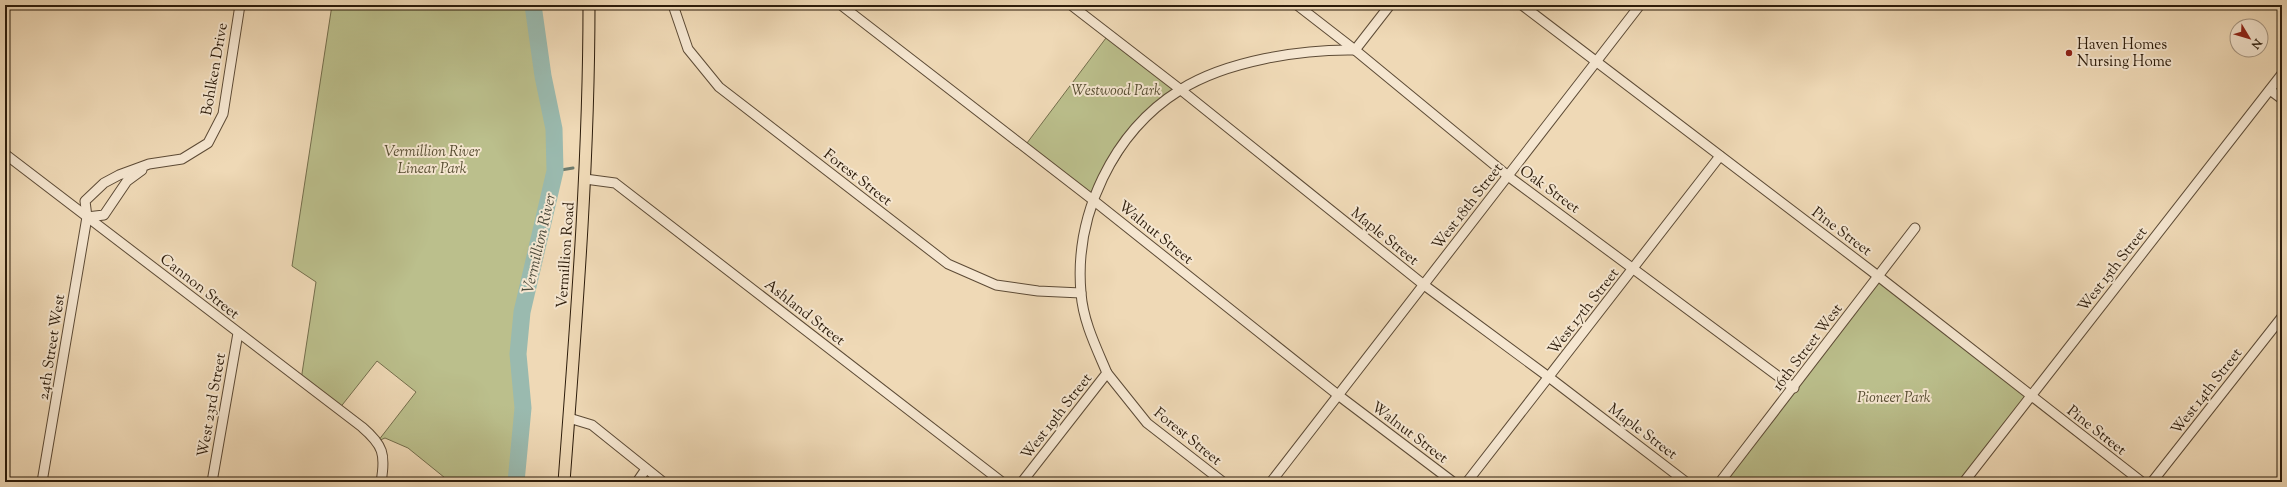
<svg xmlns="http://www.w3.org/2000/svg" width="2287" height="487" viewBox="0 0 2287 487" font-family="'Sorts Mill Goudy',serif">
	<rect width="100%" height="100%" fill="#efd9b6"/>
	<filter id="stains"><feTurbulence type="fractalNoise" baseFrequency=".005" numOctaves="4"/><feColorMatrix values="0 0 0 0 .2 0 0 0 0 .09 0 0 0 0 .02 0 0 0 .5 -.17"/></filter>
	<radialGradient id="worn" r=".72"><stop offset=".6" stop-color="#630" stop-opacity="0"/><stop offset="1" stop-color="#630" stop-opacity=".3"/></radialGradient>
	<g fill="#bbbf8c" stroke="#746e4c">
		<polygon points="332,5 533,5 543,76 554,129 555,171 522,312 518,354 523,408 516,482 450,482 408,448 385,438 378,441 416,392 377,361 339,409 301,380 316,282 292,266"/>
		<polygon points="1109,34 1181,90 1142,122 1093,200 1024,147"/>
		<polygon points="1878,276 2031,396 1964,482 1720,482"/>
	</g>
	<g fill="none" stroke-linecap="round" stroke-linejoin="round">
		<polyline stroke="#6e7b6d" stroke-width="3" points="555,171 573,168"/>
		<polyline stroke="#9abaaf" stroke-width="17" points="516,482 523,408 518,354 522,312 555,171 554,129 543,76 533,5"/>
		<g stroke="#5d4b36" stroke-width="11">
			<g id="minor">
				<polyline points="673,5 688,49 719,87 948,264 996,285 1038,291 1081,293"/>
				<polyline points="841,5 1093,200 1338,395 1453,482"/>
				<polyline points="1071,5 1181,90 1424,285 1550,378 1686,482"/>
				<polyline points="1297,5 1355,50 1508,176 1794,388"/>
				<polyline points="1522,5 1878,276 2142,482"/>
				<polyline points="2270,90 2282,99"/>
				<path d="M 5,154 L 362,427 C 383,445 386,454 381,482"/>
				<polyline points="585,179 615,183 1002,482"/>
				<polyline points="87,217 104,215 127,181 142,170"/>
				<polyline points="1107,373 1147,423 1223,482"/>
				<polyline points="569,418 592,425 663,482"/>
				<polyline points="42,482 87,217 85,201 104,183 119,175 149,164 182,159 208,143 223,114 240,5"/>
				<polyline points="212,482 238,333"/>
				<polyline points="637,482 646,469"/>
				<path d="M 1022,482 L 1107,373 C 1096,347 1083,321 1081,293 C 1074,215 1113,132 1180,90 C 1226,61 1301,49 1355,50 L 1390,5"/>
				<polyline points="1271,482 1640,5"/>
				<polyline points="1467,482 1720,156"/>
				<polyline points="1720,482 1915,228"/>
				<polyline points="1964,482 2282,74"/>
				<polyline points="2152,482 2282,317"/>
			</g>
		</g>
		<g stroke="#2c1c0b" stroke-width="13">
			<path id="major" d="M 564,482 C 576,323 589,164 589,5"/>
		</g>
		<use href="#minor" stroke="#f5e6d0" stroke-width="9"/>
		<use href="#major" stroke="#efd9b6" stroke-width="11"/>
	</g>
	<circle fill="#8f2418" stroke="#f5e6d0" stroke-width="1.5" cx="2069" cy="53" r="4"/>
	<g text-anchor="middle" stroke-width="4" stroke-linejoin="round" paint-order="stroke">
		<g font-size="15" fill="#2c1c0b" stroke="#f5e6d0" text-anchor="start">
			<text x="2077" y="49">Haven Homes<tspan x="2077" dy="17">Nursing Home</tspan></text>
		</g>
		<g font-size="15" fill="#2c1c0b" stroke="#f5e6d0">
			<text transform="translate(214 69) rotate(-80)" y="5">Bohlken Drive</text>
			<text transform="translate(858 177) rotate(38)" y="5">Forest Street</text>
			<text transform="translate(1550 189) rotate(36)" y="5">Oak Street</text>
			<text transform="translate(1467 206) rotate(-52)" y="5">West 18th Street</text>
			<text transform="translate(1842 231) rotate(37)" y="5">Pine Street</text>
			<text transform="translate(1156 232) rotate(39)" y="5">Walnut Street</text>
			<text transform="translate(1385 236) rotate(39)" y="5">Maple Street</text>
			<text transform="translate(565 255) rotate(-86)" y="5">Vermillion Road</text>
			<text transform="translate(2112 269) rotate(-52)" y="5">West 15th Street</text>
			<text transform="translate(200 286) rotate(38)" y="5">Cannon Street</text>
			<text transform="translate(1583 311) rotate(-52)" y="5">West 17th Street</text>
			<text transform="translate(805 312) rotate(38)" y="5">Ashland Street</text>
			<text transform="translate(51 347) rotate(-81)" y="5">24th Street West</text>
			<text transform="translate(1807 347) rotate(-53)" y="5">16th Street West</text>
			<text transform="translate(2206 391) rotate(-52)" y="5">West 14th Street</text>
			<text transform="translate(211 405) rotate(-80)" y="5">West 23rd Street</text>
			<text transform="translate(1056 416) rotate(-52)" y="5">West 19th Street</text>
			<text transform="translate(2097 430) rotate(38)" y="5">Pine Street</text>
			<text transform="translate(1643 431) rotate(37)" y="5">Maple Street</text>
			<text transform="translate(1410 432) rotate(37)" y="5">Walnut Street</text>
			<text transform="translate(1188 436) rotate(39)" y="5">Forest Street</text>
		</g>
		<g font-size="15" font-style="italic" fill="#574d32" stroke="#f5e6d0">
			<text x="1116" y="95">Westwood Park</text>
			<text x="432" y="156">Vermillion River<tspan x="432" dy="17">Linear Park</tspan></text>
			<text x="1894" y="402">Pioneer Park</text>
		</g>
		<g font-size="16" font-style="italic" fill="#4d4b3c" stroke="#f5e6d0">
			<text transform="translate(538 243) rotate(-77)" y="6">Vermillion River</text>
		</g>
	</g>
	<rect width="2287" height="487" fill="none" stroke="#efd9b6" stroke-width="20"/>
	<rect x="6" y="6" width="2275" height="475" fill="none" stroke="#2c1c0b" stroke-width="2"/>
	<rect x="10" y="10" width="2267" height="467" fill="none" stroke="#2c1c0b"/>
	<g transform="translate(2249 38) rotate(128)"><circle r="19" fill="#f5e6d0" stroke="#a59581"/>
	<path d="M0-3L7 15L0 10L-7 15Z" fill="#8f2418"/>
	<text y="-6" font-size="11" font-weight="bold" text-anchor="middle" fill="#2c1c0b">N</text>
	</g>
	<rect width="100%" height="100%" filter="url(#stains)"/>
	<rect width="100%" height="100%" fill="url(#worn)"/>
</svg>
